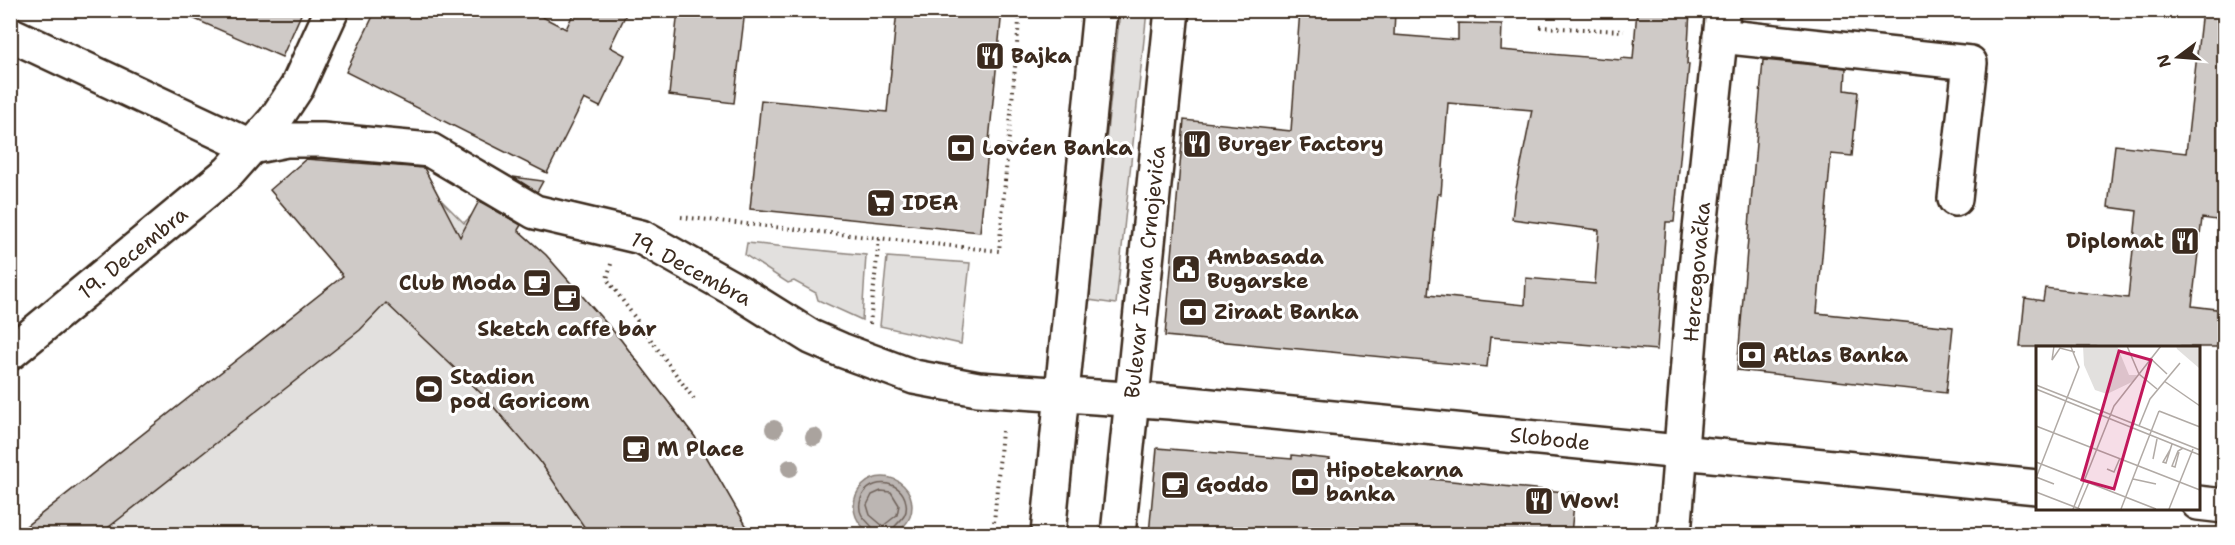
<svg xmlns="http://www.w3.org/2000/svg" width="2235" height="545" viewBox="0 0 2235 545" font-family="'Shantell Sans',sans-serif">
	<rect width="100%" height="100%" fill="#fff"/>
	<filter id="ink" filterUnits="userSpaceOnUse"><feTurbulence type="fractalNoise" baseFrequency=".0167" numOctaves="2"/><feDisplacementMap in="SourceGraphic" scale="12" xChannelSelector="R" yChannelSelector="G"/><feConvolveMatrix kernelMatrix="1 2 1 2 8 2 1 2 1" color-interpolation-filters="sRGB"/></filter>
	<g filter="url(#ink)">
		<g fill="#e2e0de" stroke="#8e857e" stroke-width="1.5">
			<polygon points="1120,11 1147,11 1116,304 1089,300"/>
			<polygon points="312,154 423,167 441,200 464,223 486,201 546,255 621,340 695,437 751,534 16,534 343,276 271,190"/>
			<polygon points="747,243 866,255 862,320 818,300 816,293 794,281 788,283 745,255"/>
			<polygon points="887,257 970,263 961,344 880,326"/>
		</g>
		<circle fill="#bcb6b3" stroke="#887e77" stroke-width="1.5" cx="883" cy="506" r="29"/>
		<g fill="none" stroke-linecap="round" stroke-linejoin="round">
			<g stroke="#6f625a" stroke-width="1.5">
				<polygon points="881,491 891,492 899,505 897,515 883,526 870,515 867,505 872,495"/>
				<path d="M 875,534 C 874,522 857,520 860,503 C 864,477 902,477 906,503 C 909,521 893,522 891,534"/>
			</g>
		</g>
		<g fill="#cfcac7" stroke="#3b2a1e" stroke-width="1.5" fill-rule="evenodd">
			<polygon points="174,10 303,10 282,57"/>
			<polygon points="376,10 529,10 566,29 575,10 628,10 610,47 625,55 600,107 584,99 547,173 346,72"/>
			<polygon points="678,10 745,10 734,103 669,95"/>
			<polygon points="897,10 1002,10 980,232 750,209 761,100 887,112"/>
			<path d="M 1300,10 L 1395,10 L 1394,35 L 1458,40 L 1458,23 L 1502,24 L 1501,50 L 1621,60 L 1621,58 L 1633,59 L 1637,10 L 1690,10 L 1687,64 L 1689,64 L 1674,222 L 1666,222 L 1657,350 L 1490,337 L 1487,367 L 1165,336 L 1184,120 L 1291,131 ZM 1448,103 L 1532,110 L 1515,194 L 1512,219 L 1599,230 L 1595,284 L 1526,278 L 1525,305 L 1428,295 L 1438,194 L 1441,194 Z"/>
			<polygon points="2202,10 2224,10 2224,221 2202,218 2192,306 2224,310 2223,347 2020,347 2025,298 2043,301 2045,288 2128,298 2137,211 2108,207 2115,145 2186,153"/>
			<polygon points="1763,60 1846,68 1845,90 1858,92 1852,156 1831,154 1817,313 1953,327 1946,393 1737,370"/>
			<polygon points="306,159 424,168 460,237 479,201 521,225 518,230 546,255 621,340 695,437 751,534 589,534 539,460 486,398 386,303 360,330 100,534 16,534 343,276 270,190"/>
			<polygon points="513,177 543,181 537,192"/>
			<polygon points="1157,448 1292,459 1292,455 1330,459 1329,469 1575,493 1571,534 1149,534"/>
		</g>
		<g fill="none" stroke-linecap="round" stroke-linejoin="round">
			<g stroke="#3b2a1e" stroke-width="38">
				<g id="minor">
					<polyline points="10,34 251,147 286,140 322,140 430,150 535,212 641,237 739,292 811,337 841,350 914,377 978,389 1170,402 2037,487"/>
					<polyline points="1720,36 1970,63 1955,199"/>
					<polyline points="10,353 229,172 275,120 297,87 332,10"/>
					<polyline points="2198,503 2224,506"/>
					<polyline points="1674,534 1695,277 1723,10"/>
				</g>
			</g>
			<g stroke="#3b2a1e" stroke-width="38">
				<g id="major">
					<polyline points="1048,534 1100,10"/>
					<polyline points="1118,534 1172,10"/>
				</g>
			</g>
			<g stroke="#3b2a1e" stroke-width="4" stroke-dasharray="1.5 4.5" stroke-linecap="butt">
				<polyline points="1540,27 1624,31"/>
				<polyline points="681,217 999,251 1020,10"/>
				<polyline points="611,264 607,279 696,402"/>
				<polyline points="870,324 879,238"/>
				<polyline points="993,534 1002,431"/>
			</g>
			<use href="#minor" stroke="#fff" stroke-width="33"/>
			<use href="#major" stroke="#fff" stroke-width="33"/>
		</g>
		<g fill="#aaa39e">
			<circle cx="774" cy="429" r="9"/>
			<circle cx="814" cy="437" r="9"/>
			<circle cx="790" cy="468" r="9"/>
		</g>
	</g>
	<defs>
		<g id="restaurant-square" transform="scale(1.5)"><rect x="-9" y="-9" width="18" height="18" rx="4" fill="#3b2a1e" stroke="#fff"/><path d="M-5-6h1v4h1v-4h1v4h1v-4h1v5L-1.5 .5V6h-2V.5L-5-1ZM5-6V6H3V1.5H1.5Q1.5-4 5-6Z" fill="#fff"/></g>
		<g id="bank-square" transform="scale(1.5)"><rect x="-9" y="-9" width="18" height="18" rx="4" fill="#3b2a1e" stroke="#fff"/><path d="M-6-4H6V4H-6ZM0-2.3a2.3 2.3 0 1 0 0 4.6a2.3 2.3 0 1 0 0-4.6Z" fill="#fff"/></g>
		<g id="supermarket-square" transform="scale(1.5)"><rect x="-9" y="-9" width="18" height="18" rx="4" fill="#3b2a1e" stroke="#fff"/><path d="M-6-5.5h2.5l.6 2H6L4.5 2H-2.5L-4.4-4H-6ZM-1.5 3.2a1.3 1.3 0 1 0 .1 0ZM3 3.2a1.3 1.3 0 1 0 .1 0Z" fill="#fff"/></g>
		<g id="civic-square" transform="scale(1.5)"><rect x="-9" y="-9" width="18" height="18" rx="4" fill="#3b2a1e" stroke="#fff"/><path d="M-.6-6.5H3V-4.5H.6V-3L4-1V1h2V6H-6V1h2V-1L-.6-3ZM-1.2 2.5V6h2.4V2.5Z" fill="#fff"/></g>
		<g id="cafe-square" transform="scale(1.5)"><rect x="-9" y="-9" width="18" height="18" rx="4" fill="#3b2a1e" stroke="#fff"/><path d="M-5.5-4.5H6V0H3Q3 3.5 0 3.5H-2.5Q-5.5 3.5-5.5 0ZM3-3.2v2h1.7v-2ZM-6 4.5H4V6H-6Z" fill="#fff"/></g>
		<g id="stadium-square" transform="scale(1.5)"><rect x="-9" y="-9" width="18" height="18" rx="4" fill="#3b2a1e" stroke="#fff"/><path d="M0-5a6.5 5 0 1 0 0 10a6.5 5 0 1 0 0-10ZM-3.5-1.8h7v3.6h-7Z" fill="#fff"/></g>
	</defs>
	<g fill-rule="evenodd">
		<use href="#restaurant-square" x="990" y="56"/>
		<use href="#restaurant-square" x="1197" y="144"/>
		<use href="#bank-square" x="961" y="148"/>
		<use href="#supermarket-square" x="881" y="203"/>
		<use href="#restaurant-square" x="2185" y="241"/>
		<use href="#civic-square" x="1186" y="269"/>
		<use href="#cafe-square" x="537" y="283"/>
		<use href="#cafe-square" x="567" y="298"/>
		<use href="#bank-square" x="1193" y="312"/>
		<use href="#bank-square" x="1752" y="355"/>
		<use href="#stadium-square" x="429" y="389"/>
		<use href="#cafe-square" x="636" y="449"/>
		<use href="#bank-square" x="1305" y="482"/>
		<use href="#cafe-square" x="1175" y="485"/>
		<use href="#restaurant-square" x="1539" y="501"/>
	</g>
	<g text-anchor="middle" stroke-width="6" stroke-linejoin="round" paint-order="stroke">
		<g font-size="21" font-weight="bold" fill="#3b2a1e" stroke="#fff" text-anchor="start">
			<text x="1011" y="63">Bajka</text>
			<text x="1218" y="151">Burger Factory</text>
			<text x="982" y="155">Lovćen Banka</text>
			<text x="902" y="210">IDEA</text>
			<text x="2164" y="248" text-anchor="end">Diplomat</text>
			<text x="1207" y="264">Ambasada<tspan x="1207" dy="24">Bugarske</tspan></text>
			<text x="516" y="290" text-anchor="end">Club Moda</text>
			<text x="1214" y="319">Ziraat Banka</text>
			<text x="567" y="336" text-anchor="middle">Sketch caffe bar</text>
			<text x="1773" y="362">Atlas Banka</text>
			<text x="450" y="384">Stadion<tspan x="450" dy="24">pod Goricom</tspan></text>
			<text x="657" y="456">M Place</text>
			<text x="1326" y="477">Hipotekarna<tspan x="1326" dy="24">banka</tspan></text>
			<text x="1196" y="492">Goddo</text>
			<text x="1560" y="508">Wow!</text>
		</g>
		<g font-size="21" fill="#3b2a1e" stroke="#fff">
			<text transform="translate(133 253) rotate(-39)" y="7">19. Decembra</text>
			<text transform="translate(691 269) rotate(28)" y="7">19. Decembra</text>
			<text transform="translate(1145 272) rotate(-84)" y="7">Bulevar Ivana Crnojevića</text>
			<text transform="translate(1697 272) rotate(-85)" y="7">Hercegovačka</text>
			<text transform="translate(1550 439) rotate(6)" y="7">Slobode</text>
		</g>
	</g>
	<g transform="translate(2036 346)">
		<rect width="164" height="164" fill="#fff"/>
		<path d="M 47,0 L 81,0 L 93,29 L 101,29 L 98,35 L 71,48 L 59,44 L 48,19 ZM 140,0 L 163,0 L 163,22 L 141,3 Z" fill="#e2e0de"/>
		<path fill="none" stroke="#b1aaa5" stroke-width="1.5" d="M 18,0 L 16,14 L 24,2 L 39,6M 91,0 L 103,28 L 121,43M 114,12 L 131,28M 128,35 L 164,60M 0,39 L 164,104M 0,43 L 164,109M 123,65 L 164,81M 0,80 L 164,144M 103,80 L 114,53 L 144,17M 134,104 L 127,116 L 130,117 L 136,98M 143,106 L 139,121 L 136,120 L 142,105 L 147,102M 117,113 L 121,93M 0,116 L 120,163M 71,123 L 78,126 L 84,112M 0,131 L 18,138M 0,132 L 43,21 L 35,1M 97,133 L 120,138M 0,146 L 44,163M 42,162 L 53,136M 37,163 L 78,60 L 125,0M 85,163 L 123,65M 133,163 L 157,103"/>
		<path fill="#c2185b" fill-opacity="0.15" stroke="#c2185b" stroke-width="3" d="M 83,5 L 115,14 L 78,143 L 46,134 Z"/>
		<rect width="164" height="164" fill="none" stroke="#3b2a1e" stroke-width="3"/>
	</g>
	<rect width="2235" height="545" fill="none" stroke="#fff" stroke-width="36"/>
	<rect x="18" y="18" width="2199" height="509" fill="none" stroke="#3b2a1e" stroke-width="2" filter="url(#ink)"/>
	<g transform="translate(2178 57) rotate(254)" stroke="#ffffff" stroke-width="4.5" paint-order="stroke">
	<path d="M0-4.5L10 22L0 15L-10 22Z" fill="#3b2a1e"/>
	<text y="-9" font-size="16" font-weight="bold" text-anchor="middle" fill="#3b2a1e">N</text>
	</g>
</svg>
